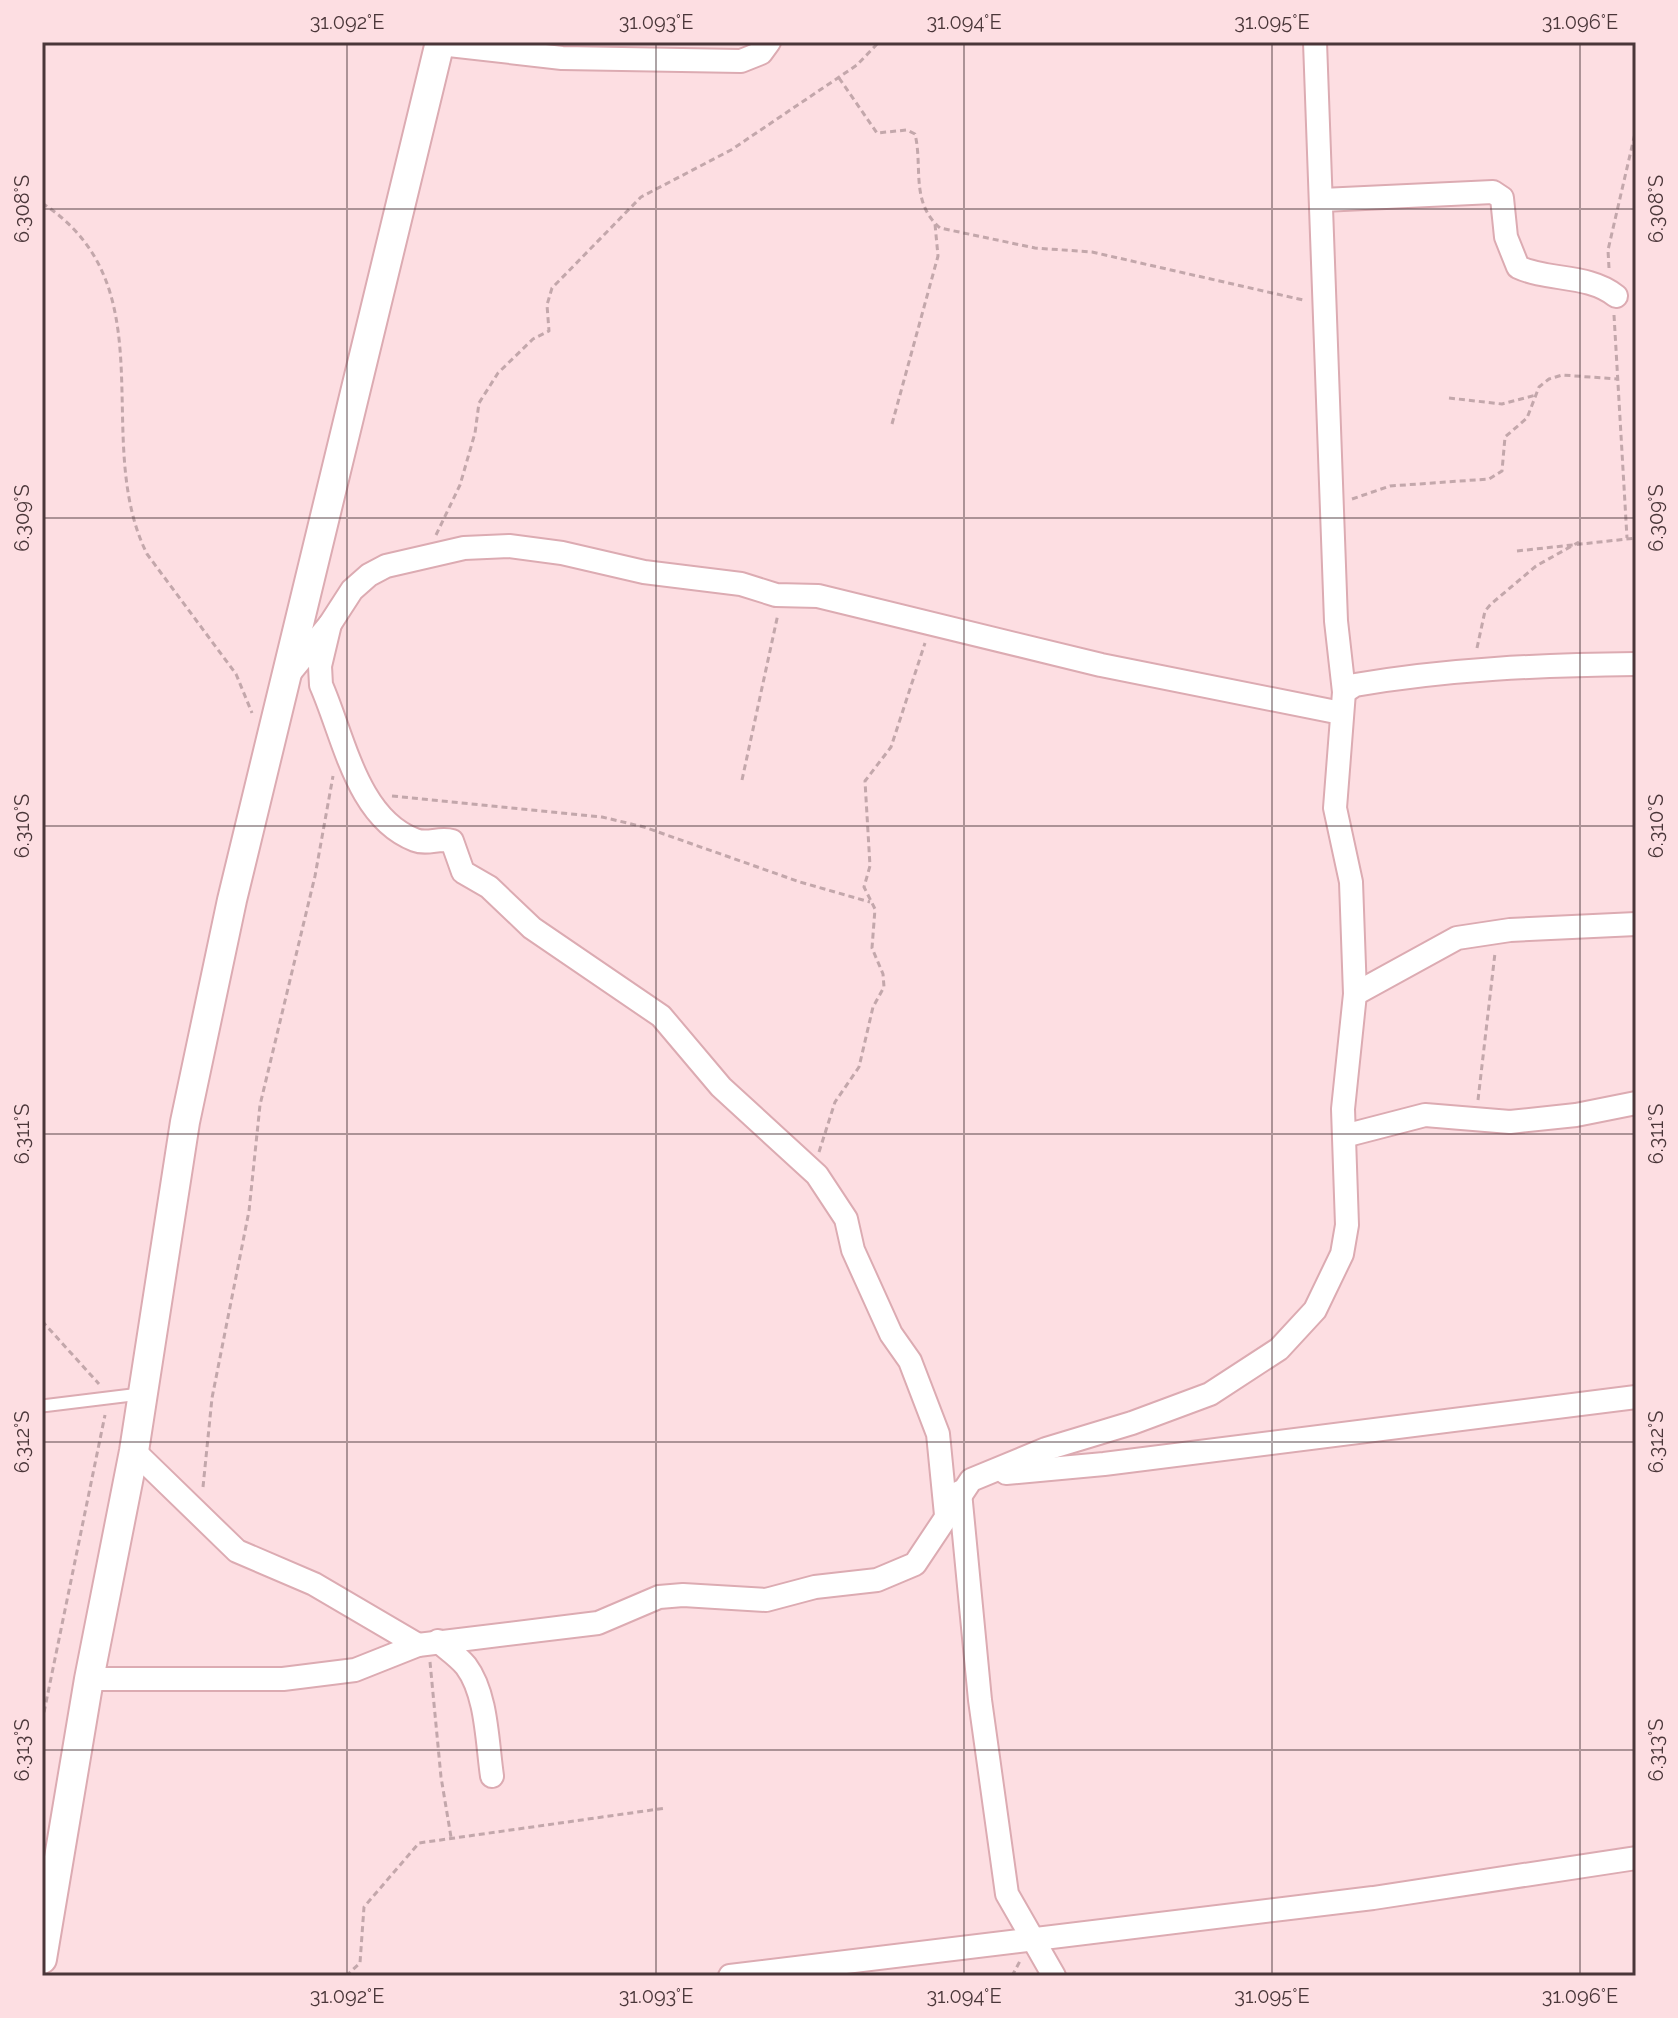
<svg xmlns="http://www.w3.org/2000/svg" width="1678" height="2018" viewBox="0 0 1678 2018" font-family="Raleway,sans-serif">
	<rect width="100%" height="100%" fill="#fddee2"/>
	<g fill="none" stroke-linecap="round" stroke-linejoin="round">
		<g stroke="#dcabb2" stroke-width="15">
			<polyline id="service" points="42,1406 140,1394"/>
		</g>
		<g stroke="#dcabb2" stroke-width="26">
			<g id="minor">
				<polyline points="440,44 562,58 741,61 761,53 769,42"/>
				<path d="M 1322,200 L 1493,192 L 1502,198 L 1506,237 L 1518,267 C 1548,281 1589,274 1616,296"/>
				<path d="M 330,624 L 320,666 L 321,685 C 344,737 357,818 415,840 C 428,845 439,837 452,841 L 463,872 L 489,887 L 532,928 L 661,1016 L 721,1087 L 817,1175 L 846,1219 L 853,1250 L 891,1334 L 910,1361 L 938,1434 L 946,1515"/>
				<polyline points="288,675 330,624 352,590 369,575 386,566 464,548 509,546 562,553 644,572 741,584 776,595 818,596 1101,665 1341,713"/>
				<path d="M 1344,692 L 1355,685 C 1448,669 1542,665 1636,664"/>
				<polyline points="1355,994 1457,938 1510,930 1636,924"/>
				<polyline points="1344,1136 1425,1115 1510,1122 1576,1115 1636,1103"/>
				<polyline points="134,1451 237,1551 314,1584 418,1645"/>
				<polyline points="1006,1473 1104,1464 1636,1397"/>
				<polyline points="960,1492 980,1700 1007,1894 1054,1976"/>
				<path d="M 438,1641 C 447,1649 459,1657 466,1666 C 487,1694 487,1742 492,1776"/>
				<polyline points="89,1679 283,1679 355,1670 418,1645 598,1623 659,1597 683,1595 766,1600 815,1587 877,1580 915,1564 971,1480 1046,1449 1132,1423 1210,1394 1279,1349 1315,1310 1342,1254 1347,1225 1343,1109 1355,994 1351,882 1335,808 1344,692 1336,621 1315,42"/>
				<polyline points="730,1976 1373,1898 1636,1858"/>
			</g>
		</g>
		<g stroke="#dcabb2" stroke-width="32">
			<polyline id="tertiary" points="42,1959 89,1679 134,1451 185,1122 232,900 440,42"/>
		</g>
		<g stroke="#c3a7ab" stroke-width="3" stroke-dasharray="6 4" stroke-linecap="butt">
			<path d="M 839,78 L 877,133 L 907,130 L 915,134 C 923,167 910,202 940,228 L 1035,248 L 1092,252 L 1303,300"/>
			<path d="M 42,203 C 170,286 90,439 147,554 L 236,674 L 252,713"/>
			<polyline points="1609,268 1608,250 1636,129"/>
			<polyline points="1614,315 1627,538"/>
			<polyline points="1449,398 1502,404 1536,395"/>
			<polyline points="892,424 938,256 935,224"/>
			<polyline points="1352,499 1390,486 1489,479 1502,471 1505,437 1527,418 1539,387 1549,379 1562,375 1617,379"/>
			<polyline points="436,535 460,485 475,433 479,403 498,373 533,339 549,331 547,305 552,288 641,197 731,150 857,65 879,42"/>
			<polyline points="1517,551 1636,538"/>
			<polyline points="1477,648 1485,611 1491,604 1536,566 1579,542"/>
			<polyline points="742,780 778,614"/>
			<polyline points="392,796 602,817 644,827 800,882 870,902"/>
			<polyline points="1478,1100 1495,953"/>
			<polyline points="819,1152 835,1102 859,1067 873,1007 884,987 883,974 872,948 875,909 864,887 870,866 865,781 891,747 925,643"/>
			<polyline points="42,1321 99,1384"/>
			<polyline points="203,1487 212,1398 249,1211 260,1105 315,876 333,776"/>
			<polyline points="430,1662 441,1777 451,1837"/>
			<polyline points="42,1722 105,1415"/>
			<polyline points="346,1976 360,1963 364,1907 419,1843 666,1808"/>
			<polyline points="1012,1976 1020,1961"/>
		</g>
		<use href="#service" stroke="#fff" stroke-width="11"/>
		<use href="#minor" stroke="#fff" stroke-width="22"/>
		<use href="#tertiary" stroke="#fff" stroke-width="28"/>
	</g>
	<path fill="none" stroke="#4a3639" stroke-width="2" stroke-opacity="0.45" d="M 347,42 L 347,1976M 656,42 L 656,1976M 964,42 L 964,1976M 1272,42 L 1272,1976M 1580,42 L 1580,1976M 42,209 L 1636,209M 42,518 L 1636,518M 42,826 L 1636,826M 42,1134 L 1636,1134M 42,1442 L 1636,1442M 42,1750 L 1636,1750"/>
	<rect width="1678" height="2018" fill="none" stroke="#fddee2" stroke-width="88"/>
	<rect x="44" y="44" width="1590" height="1930" fill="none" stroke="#4a3639" stroke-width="3"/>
	<g font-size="20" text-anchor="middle" fill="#4a3639">
		<text x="347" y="29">31.092°E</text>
		<text x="656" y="29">31.093°E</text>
		<text x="964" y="29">31.094°E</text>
		<text x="1272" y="29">31.095°E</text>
		<text x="1580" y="29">31.096°E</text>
		<text transform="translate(22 209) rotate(-90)" y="7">6.308°S</text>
		<text transform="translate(1656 209) rotate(-90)" y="7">6.308°S</text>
		<text transform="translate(22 518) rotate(-90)" y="7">6.309°S</text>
		<text transform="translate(1656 518) rotate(-90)" y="7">6.309°S</text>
		<text transform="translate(22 826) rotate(-90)" y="7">6.310°S</text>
		<text transform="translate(1656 826) rotate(-90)" y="7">6.310°S</text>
		<text transform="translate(22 1134) rotate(-90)" y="7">6.311°S</text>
		<text transform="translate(1656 1134) rotate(-90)" y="7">6.311°S</text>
		<text transform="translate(22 1442) rotate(-90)" y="7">6.312°S</text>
		<text transform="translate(1656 1442) rotate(-90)" y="7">6.312°S</text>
		<text transform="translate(22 1750) rotate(-90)" y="7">6.313°S</text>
		<text transform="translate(1656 1750) rotate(-90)" y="7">6.313°S</text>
		<text x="347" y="2003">31.092°E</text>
		<text x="656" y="2003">31.093°E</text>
		<text x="964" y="2003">31.094°E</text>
		<text x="1272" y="2003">31.095°E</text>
		<text x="1580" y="2003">31.096°E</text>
	</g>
</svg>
